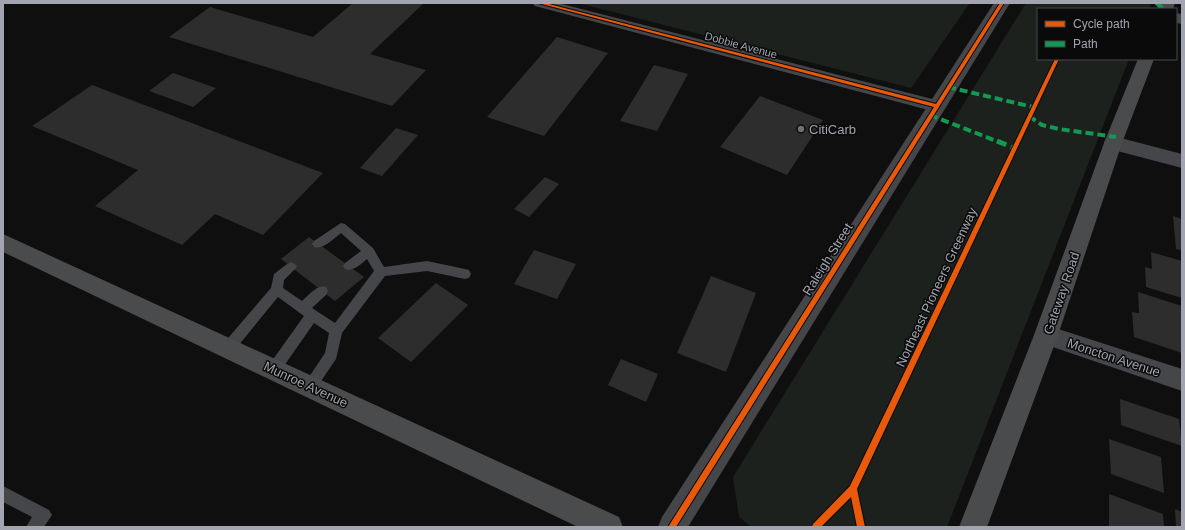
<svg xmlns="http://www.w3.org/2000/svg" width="1185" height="530" viewBox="0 0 1185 530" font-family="Helvetica,sans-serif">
	<rect width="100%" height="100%" fill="#0f0f10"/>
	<g fill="#1c211d">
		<polygon points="578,3 970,3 911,88"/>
		<polygon points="1026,3 1151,3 1149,9 1038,9 1038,59 1129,59 947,527 751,527 739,517 733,477"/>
	</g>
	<g fill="#2d2d2e">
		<polygon points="353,3 424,3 370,54 426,70 392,106 169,37 210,7 313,37"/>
		<polygon points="557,37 608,53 544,136 487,117"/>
		<polygon points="654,65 688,74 657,131 620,121"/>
		<polygon points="173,73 216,88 193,107 149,91"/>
		<polygon points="92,85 323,173 263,235 215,214 182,245 95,206 138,170 32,126"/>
		<polygon points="760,96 823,120 787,175 720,147"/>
		<polygon points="396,128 418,135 382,176 360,168"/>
		<polygon points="545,177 559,184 529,217 514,209"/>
		<polygon points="1173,216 1182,219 1182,250 1176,249"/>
		<polygon points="309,237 364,277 335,301 281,259"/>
		<polygon points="534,250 576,264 557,299 514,284"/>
		<polygon points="1151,252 1182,261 1182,298 1146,287 1145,267 1152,269"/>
		<polygon points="711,276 756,293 726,372 677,353"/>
		<polygon points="436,283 468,305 411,362 378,338"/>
		<polygon points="1138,292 1182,306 1182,353 1134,337 1132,312 1139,313"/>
		<polygon points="621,359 658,374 646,402 608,385"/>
		<polygon points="1120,399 1179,419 1182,446 1121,425"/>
		<polygon points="1109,439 1161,457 1164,493 1111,474"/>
		<polygon points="1109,494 1163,514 1164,527 1109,527"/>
		<polygon points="1175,509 1182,512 1182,527 1176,527"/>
	</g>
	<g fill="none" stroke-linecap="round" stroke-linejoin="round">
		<g fill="#454649" fill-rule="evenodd">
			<path d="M 341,223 L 345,224 L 373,248 L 384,267 L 427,261 L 465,269 L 469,270 L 471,274 L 469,278 L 465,279 L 427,271 L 385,276 L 342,333 L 336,359 L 315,390 L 310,392 L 305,390 L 303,386 L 325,353 L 329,333 L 314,323 L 279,373 L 274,375 L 269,373 L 267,369 L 269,365 L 304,316 L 278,297 L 233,352 L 228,354 L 223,352 L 221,348 L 223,344 L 271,288 L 274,274 L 287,264 L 291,262 L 295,264 L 297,267 L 284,280 L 283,288 L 302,301 C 309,295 317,284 326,287 L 328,291 L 326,295 L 312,308 L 335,323 L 374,271 L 367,259 C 361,264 353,272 345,269 L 343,266 L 345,263 L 361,251 L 341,233 C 333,239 323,250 314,247 L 312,244 L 314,241 Z"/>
			<polygon points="3,486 49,510 52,515 44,527 26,527 32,517 3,502"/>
		</g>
		<g fill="#454649" fill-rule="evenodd">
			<polygon points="532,3 558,3 936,100 942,102 945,106 942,110 936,112 535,6"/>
			<polygon points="1176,13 1182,14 1182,24 1176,23"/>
			<polygon points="1113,136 1182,154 1182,168 1106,148 1104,143 1106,138"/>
			<polygon points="1046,325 1182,369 1182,391 1038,342 1034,335 1038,328"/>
		</g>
		<polygon fill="#454649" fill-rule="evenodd" points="994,3 1010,3 688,527 658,527 662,517"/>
		<g fill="#4a4b4d" fill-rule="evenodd">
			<polygon points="1159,3 1175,3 1173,9 1157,9"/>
			<polygon points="1138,59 1154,59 1122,143 1058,335 987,527 959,527 1034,335 1104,143"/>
			<polygon points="3,234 619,517 623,527 578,527 3,252"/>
		</g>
		<g stroke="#139951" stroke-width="4" stroke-dasharray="8 4" stroke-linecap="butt">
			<polyline points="1156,3 1164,9"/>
			<polyline points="948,87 1033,107"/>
			<polyline points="930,115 999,142"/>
			<polyline points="1029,116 1042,125 1059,129 1116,137"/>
		</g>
		<polyline stroke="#139951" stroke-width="5" stroke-dasharray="10 5" stroke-linecap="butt" points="997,141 1014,148"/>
		<g stroke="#0a0a0b" stroke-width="2">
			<g id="cycleway">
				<polygon points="538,3 545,3 936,104 1000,3 1004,3 676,527 668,527 934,107"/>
				<polygon points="1055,59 1059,59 857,489 865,527 857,527 851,497 821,527 812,527 813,524 850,486"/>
			</g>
		</g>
		<use href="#cycleway" fill="#e8590c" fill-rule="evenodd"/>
	</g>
	<circle fill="#6f7077" stroke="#0a0a0b" stroke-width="1.5" cx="801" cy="129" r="4"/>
	<g text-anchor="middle" stroke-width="3" stroke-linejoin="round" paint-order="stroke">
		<g font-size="11" fill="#a2a5af" stroke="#0a0a0b">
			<text transform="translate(741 45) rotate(15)" y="4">Dobbie Avenue</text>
		</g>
		<g font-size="13" fill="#a2a5af" stroke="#0a0a0b" text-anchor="start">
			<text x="809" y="134">CitiCarb</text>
		</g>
		<g font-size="13" fill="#a2a5af" stroke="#0a0a0b">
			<text transform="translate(827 259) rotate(-58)" y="5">Raleigh Street</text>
			<text transform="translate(936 287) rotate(-65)" y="5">Northeast Pioneers Greenway</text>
			<text transform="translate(1061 293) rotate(-71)" y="5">Gateway Road</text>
			<text transform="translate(1114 357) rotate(18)" y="5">Moncton Avenue</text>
			<text transform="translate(306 384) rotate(25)" y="5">Munroe Avenue</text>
		</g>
	</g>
	<rect width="1185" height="530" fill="none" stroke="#a2a5af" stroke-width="8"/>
	<rect x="1037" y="8" width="140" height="52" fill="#0a0a0b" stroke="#47484d"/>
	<rect x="1045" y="21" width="20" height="6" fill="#e8590c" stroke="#47484d"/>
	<text x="1073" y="28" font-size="12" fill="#a2a5af">Cycle path</text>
	<rect x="1045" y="41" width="20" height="6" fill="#139951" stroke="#47484d"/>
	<text x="1073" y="48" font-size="12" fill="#a2a5af">Path</text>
</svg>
